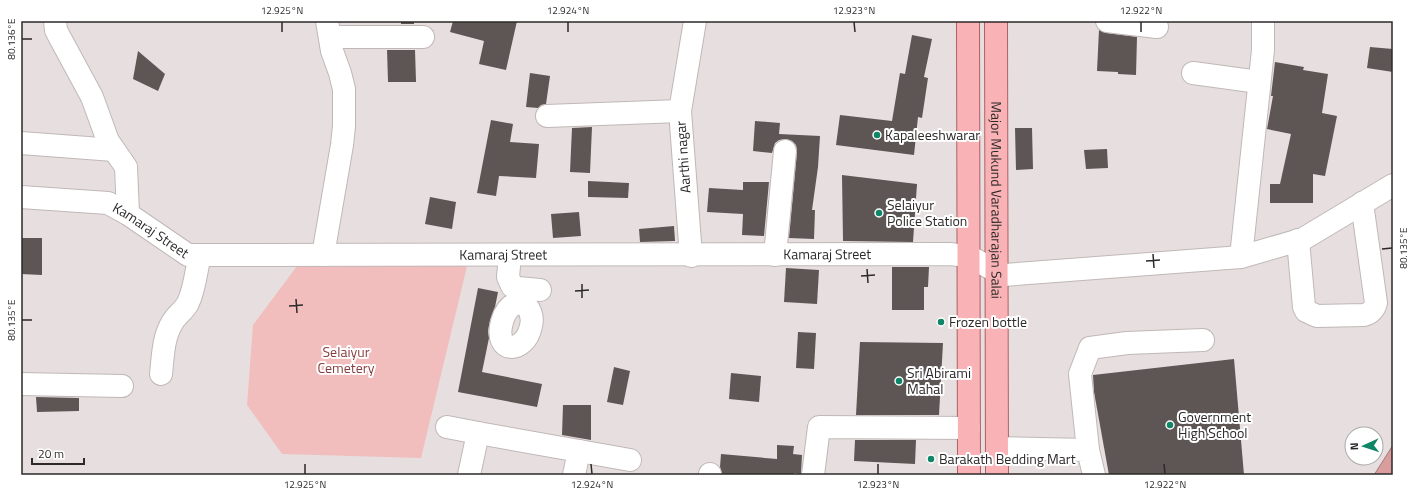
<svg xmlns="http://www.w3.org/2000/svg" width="1414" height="496" viewBox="0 0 1414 496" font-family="'Titillium Web',sans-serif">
	<rect width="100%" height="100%" fill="#e7dfdf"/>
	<polygon fill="#f1bdbd" points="300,262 468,262 421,458 282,454 247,405 253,325"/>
	<polygon fill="#da9d9d" stroke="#a67a7a" points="1393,445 1393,475 1374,475"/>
	<g fill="#5d5655">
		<rect x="401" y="21" width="13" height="3"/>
		<polygon points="453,21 517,21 506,70 479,64 484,41 450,32"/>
		<polygon points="1099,30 1106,33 1137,37 1136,75 1118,74 1118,72 1097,71"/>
		<polygon points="912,35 932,39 924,77 928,78 922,118 918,117 914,155 836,145 840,115 892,121 900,73 905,74"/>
		<polygon points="1370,47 1393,49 1393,72 1367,68"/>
		<polygon points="387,50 415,50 416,82 388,82"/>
		<polygon points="138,51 165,74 158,91 133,79"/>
		<polygon points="1275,62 1304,67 1303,70 1328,74 1322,113 1337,116 1325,176 1313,174 1313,203 1270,203 1270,184 1280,184 1291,134 1267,129 1273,96 1271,96"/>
		<polygon points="530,73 550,76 546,104 541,105 538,108 526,107"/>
		<polygon points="491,120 513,124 510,142 539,144 536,178 499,176 496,196 477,193"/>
		<polygon points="755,121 780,123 779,134 820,136 818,167 812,210 815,210 814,239 789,238 797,152 796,145 792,141 786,139 779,140 775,143 772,153 753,151"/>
		<polygon points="592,127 590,173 570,172 572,128"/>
		<polygon points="1015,128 1032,128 1033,169 1016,170"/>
		<polygon points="1107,149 1108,168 1086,169 1084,150"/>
		<polygon points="842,175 917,184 913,242 843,241"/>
		<polygon points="588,181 629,183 628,198 588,197"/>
		<polygon points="743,182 769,182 764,236 742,235 743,214 707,212 709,188 743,190"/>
		<polygon points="430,197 456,202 452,229 425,224"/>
		<polygon points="579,212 581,236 553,238 551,214"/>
		<polygon points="674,226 675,241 640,242 639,229"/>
		<polygon points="21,238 42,238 42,275 21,274"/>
		<polygon points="892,267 929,267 928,287 924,287 924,310 892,310"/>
		<polygon points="786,268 819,270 817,304 784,302"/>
		<polygon points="478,288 498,292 495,307 490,320 488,331 489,338 482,372 542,384 537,407 458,392"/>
		<polygon points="798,332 816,333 814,369 796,368"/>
		<polygon points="860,342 943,343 939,415 856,415"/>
		<polygon points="1234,359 1244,475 1109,475 1094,392 1093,375"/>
		<polygon points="614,367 630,371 623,405 607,402"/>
		<polygon points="731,373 761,376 759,402 729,399"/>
		<polygon points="36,397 79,398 79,411 37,412"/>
		<polygon points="563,405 591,405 591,440 562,435"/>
		<polygon points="855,440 916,440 915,464 854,461"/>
		<polygon points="777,445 794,446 793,454 802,455 801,474 794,473 794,475 722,475 720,467 721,454 777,459"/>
	</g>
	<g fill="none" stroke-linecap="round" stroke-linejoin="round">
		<g stroke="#c0b8b7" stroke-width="24">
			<g id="minor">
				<polyline points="55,21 56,30 59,36 92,97 108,141 126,167 128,214"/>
				<polyline points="1107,21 1157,27"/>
				<polyline points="330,37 423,37"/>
				<polyline points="1193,73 1259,82"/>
				<polyline points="547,116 680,111"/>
				<polyline points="21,143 114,150"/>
				<path id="s1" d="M 21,197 L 108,203 L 128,214 L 188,255 L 949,254 L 969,256 L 997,272 L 1004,275 L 1241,257 L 1303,239 L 1393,185"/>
				<path d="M 1298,240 L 1304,307 L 1306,311 L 1317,316 L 1364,315 C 1371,313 1374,310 1376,303 L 1362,203"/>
				<polyline points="323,255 342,145 344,126 344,89 340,73 332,51 327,21"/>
				<polyline points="510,255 508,277 512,286 518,288 540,290"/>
				<polyline points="775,255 785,151"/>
				<polyline points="691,256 680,111 695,21"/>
				<polyline points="1241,257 1263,50 1263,21"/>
				<path d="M 516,303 L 526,305 C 531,311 533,318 531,326 C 525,355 493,354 502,322 C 504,314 508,307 516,303 Z"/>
				<path d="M 161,374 C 163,356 163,338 172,323 C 176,315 184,311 188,303 C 195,288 196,271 200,255"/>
				<polyline points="21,384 122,386"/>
				<polyline points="447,427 478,433"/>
				<polyline points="997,448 1088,450 1094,475"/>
				<polyline points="1088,450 1080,374 1090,348 1127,343 1203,340"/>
				<polyline points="469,475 478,433 630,460"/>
				<polyline points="574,475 579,451"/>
				<polyline points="710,475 710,474"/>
				<polyline points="813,475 819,427 969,428"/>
			</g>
		</g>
		<g stroke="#af6064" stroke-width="24">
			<g id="major">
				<polyline points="968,21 969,475"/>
				<path id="s2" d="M 996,21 L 997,475"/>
			</g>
		</g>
		<use href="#minor" stroke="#fff" stroke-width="22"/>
		<use href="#major" stroke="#f9b2b5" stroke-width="22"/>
	</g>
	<path fill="none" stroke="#2c2929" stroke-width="1.5" d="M 282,22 L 282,32M 568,22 L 568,32M 854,22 L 855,32M 1141,22 L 1141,32M 22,39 L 32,39M 1382,249 L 1392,248M 1153,254 L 1154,268M 1146,261 L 1160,260M 867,269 L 868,283M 861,276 L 875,275M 582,284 L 582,298M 575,291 L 589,290M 296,299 L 297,313M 289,306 L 303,305M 22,320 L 32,320M 305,464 L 305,474M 591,464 L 592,474M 878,464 L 878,474M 1164,464 L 1165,474"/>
	<g fill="#0e8667" stroke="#fff" stroke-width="1.5">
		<circle cx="877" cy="135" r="4"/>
		<circle cx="879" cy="213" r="4"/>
		<circle cx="941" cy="322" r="4"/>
		<circle cx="899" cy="381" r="4"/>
		<circle cx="1170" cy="425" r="4"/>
		<circle cx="931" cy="459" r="4"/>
	</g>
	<g text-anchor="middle" stroke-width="4" stroke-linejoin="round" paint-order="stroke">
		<g font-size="14" fill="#2c2929" stroke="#fff" text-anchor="start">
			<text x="885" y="140">Kapaleeshwarar</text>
			<text x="887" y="210">Selaiyur<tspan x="887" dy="16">Police Station</tspan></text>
			<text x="949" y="327">Frozen bottle</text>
			<text x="907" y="378">Sri Abirami<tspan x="907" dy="16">Mahal</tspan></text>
			<text x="1178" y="422">Government<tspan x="1178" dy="16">High School</tspan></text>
			<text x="939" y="464">Barakath Bedding Mart</text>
		</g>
		<g font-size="14" fill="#2c2929" stroke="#fff">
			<text transform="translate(683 157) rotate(-94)" y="5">Aarthi nagar</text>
			<text dy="5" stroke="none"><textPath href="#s2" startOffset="179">Major Mukund Varadharajan Salai</textPath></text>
			<text dy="5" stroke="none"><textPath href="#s1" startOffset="138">Kamaraj Street</textPath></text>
			<text dy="5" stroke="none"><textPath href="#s1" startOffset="498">Kamaraj Street</textPath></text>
			<text dy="5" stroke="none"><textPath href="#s1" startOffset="822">Kamaraj Street</textPath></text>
		</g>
		<g font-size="14" fill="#873d40" stroke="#fff">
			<text x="346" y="357">Selaiyur<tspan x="346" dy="16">Cemetery</tspan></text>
		</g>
	</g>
	<rect width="1414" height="496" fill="none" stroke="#ffffff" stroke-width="44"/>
	<g transform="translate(1364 446) rotate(267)"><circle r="19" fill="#ffffff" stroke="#aba9a9"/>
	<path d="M0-3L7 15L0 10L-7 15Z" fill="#0e8667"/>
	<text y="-6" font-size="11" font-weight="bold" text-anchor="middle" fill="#2c2929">N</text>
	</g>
	<path d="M32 458v6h52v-6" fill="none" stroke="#2c2929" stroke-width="2"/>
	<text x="38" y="458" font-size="12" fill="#2c2929" stroke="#ffffff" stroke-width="3" paint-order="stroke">20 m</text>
	<rect x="22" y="22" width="1370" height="452" fill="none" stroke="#2c2929" stroke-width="1.5"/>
	<g font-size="10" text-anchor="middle" fill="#2c2929">
		<text x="282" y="14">12.925°N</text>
		<text x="568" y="14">12.924°N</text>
		<text x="854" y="14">12.923°N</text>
		<text x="1141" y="14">12.922°N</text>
		<text transform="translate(11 39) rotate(-90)" y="4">80.136°E</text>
		<text transform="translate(1403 248) rotate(-90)" y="4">80.135°E</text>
		<text transform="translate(11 320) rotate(-90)" y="4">80.135°E</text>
		<text x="305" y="488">12.925°N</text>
		<text x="592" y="488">12.924°N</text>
		<text x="878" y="488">12.923°N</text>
		<text x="1165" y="488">12.922°N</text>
	</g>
</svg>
